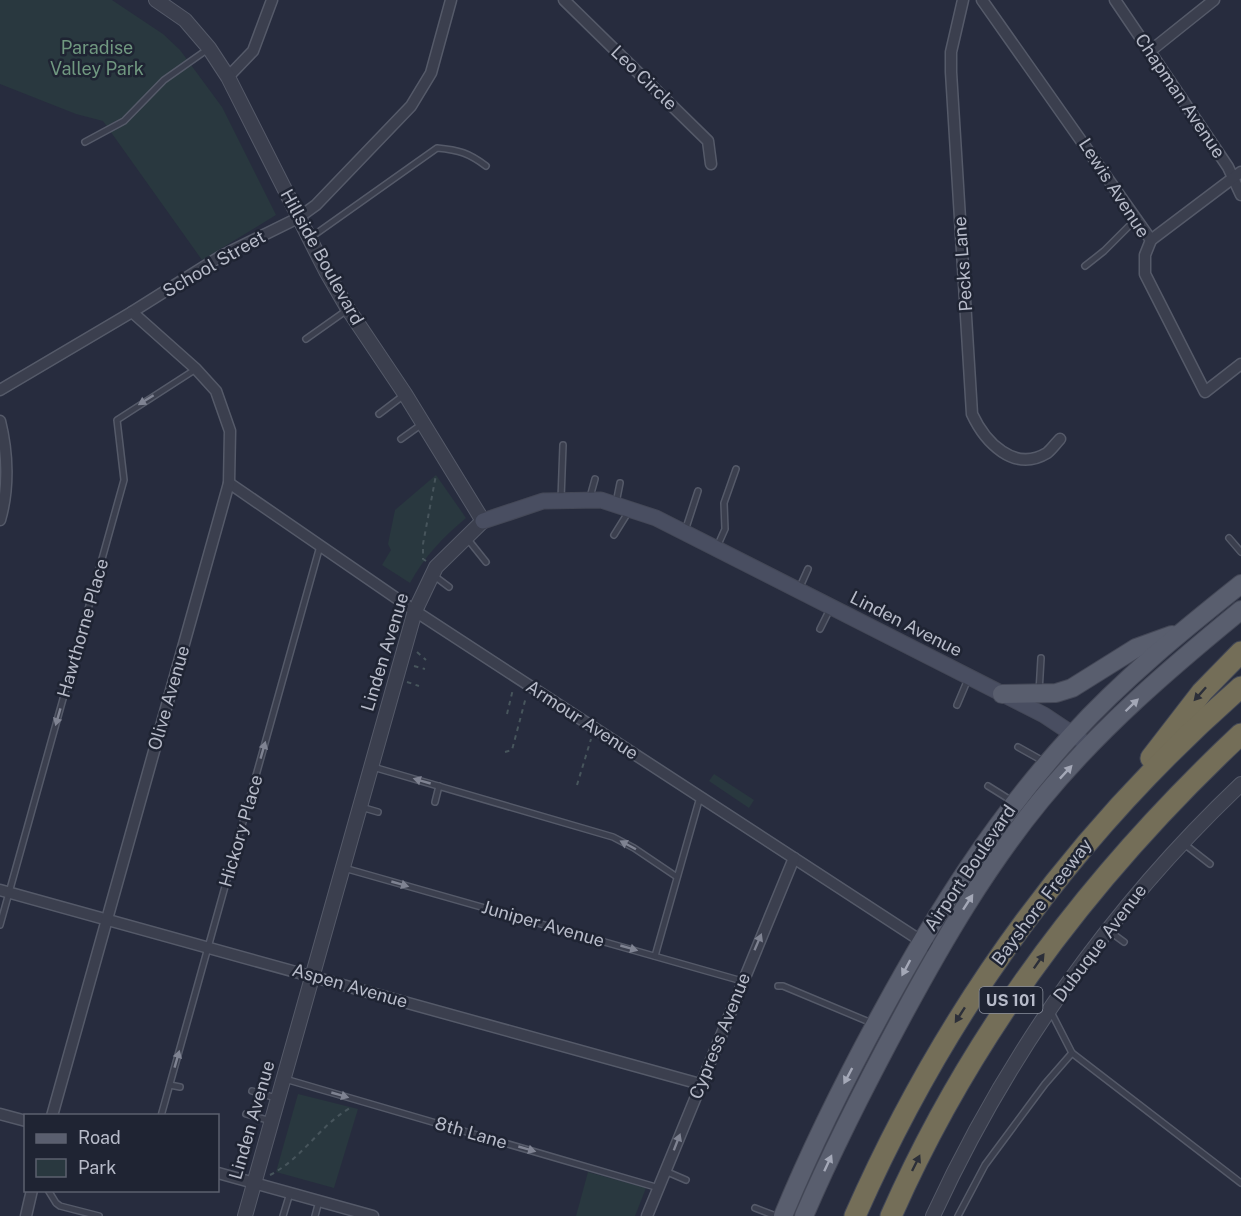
<svg xmlns="http://www.w3.org/2000/svg" width="1241" height="1216" viewBox="0 0 1241 1216" font-family="'Public Sans',sans-serif">
	<rect width="100%" height="100%" fill="#272c3e"/>
	<g fill="#29383f">
		<polygon points="0,0 112,0 163,34 180,50 222,107 276,215 202,260 103,121 76,114 0,84"/>
		<path d="M 436,475 L 466,518 C 442,538 425,556 410,583 L 382,565 L 391,550 L 388,544 L 395,510 Z"/>
		<polygon points="714,774 754,800 749,808 709,781"/>
		<polygon points="298,1094 358,1109 334,1188 276,1172"/>
		<polygon points="588,1172 646,1188 635,1216 576,1216"/>
	</g>
	<g fill="none" stroke-linecap="round" stroke-linejoin="round">
		<g stroke="#555a69" stroke-width="8">
			<g id="service">
				<polyline points="85,142 124,121 164,80 208,49"/>
				<path d="M 310,238 L 437,148 C 459,150 469,153 486,166"/>
				<polyline points="1085,266 1104,251 1136,219"/>
				<polyline points="306,339 347,310"/>
				<polyline points="379,414 404,395"/>
				<polyline points="401,439 422,424"/>
				<polyline points="590,497 595,479"/>
				<polyline points="561,499 563,445"/>
				<polyline points="616,503 620,483"/>
				<polyline points="685,531 698,491"/>
				<polyline points="614,535 629,511"/>
				<polyline points="466,537 486,562"/>
				<polyline points="1229,538 1241,552"/>
				<polyline points="717,547 725,529 724,503 736,469"/>
				<polyline points="433,575 449,587"/>
				<polyline points="799,589 808,569"/>
				<polyline points="820,629 830,609"/>
				<polyline points="1039,692 1041,658"/>
				<polyline points="957,705 968,679"/>
				<polyline points="1018,747 1043,761"/>
				<polyline points="373,767 613,837 634,848 677,877"/>
				<polyline points="988,786 1012,801"/>
				<polyline points="435,802 439,786"/>
				<polyline points="361,807 378,812"/>
				<polyline points="1183,843 1210,864"/>
				<polyline points="344,868 742,981"/>
				<polyline points="0,925 124,480 117,420 196,369"/>
				<polyline points="1109,931 1124,942"/>
				<polyline points="655,956 700,797"/>
				<polyline points="778,986 783,986 874,1024"/>
				<polyline points="1051,1012 1072,1053 1241,1183"/>
				<polyline points="285,1079 659,1188"/>
				<polyline points="170,1085 180,1087"/>
				<polyline points="252,1091 276,1098"/>
				<polyline points="246,1114 271,1121"/>
				<polyline points="161,1116 320,546"/>
				<polyline points="665,1171 686,1180"/>
				<polyline points="48,1190 56,1203 60,1206 99,1216"/>
				<polyline points="755,1208 776,1216"/>
				<polyline points="283,1216 290,1193"/>
				<polyline points="315,1216 319,1201"/>
				<polyline points="958,1216 985,1165 1045,1084 1072,1053"/>
			</g>
		</g>
		<g stroke="#555a69" stroke-width="13">
			<g id="minor">
				<polyline points="564,0 708,141 711,164"/>
				<path d="M 963,0 L 951,52 L 951,72 L 972,414 C 985,442 1014,473 1047,453 C 1052,449 1056,443 1060,439"/>
				<polyline points="982,0 1151,240 1145,255 1145,274 1205,392 1241,364"/>
				<polyline points="1115,0 1228,167 1241,195"/>
				<polyline points="1149,52 1214,0"/>
				<polyline points="228,77 253,51 272,0"/>
				<polyline points="1151,240 1241,172"/>
				<polyline points="0,390 132,312 221,256 298,218 316,205 411,106 431,73 451,0"/>
				<path d="M 0,421 C 8,453 9,489 0,520"/>
				<polyline points="229,483 415,611 938,952"/>
				<polyline points="0,890 700,1084"/>
				<polyline points="0,1114 26,1121"/>
				<polyline points="52,1116 229,483 230,431 216,391 196,369 132,312"/>
				<polyline points="218,1173 373,1216"/>
				<polyline points="26,1216 32,1190"/>
				<polyline points="647,1216 794,858"/>
			</g>
		</g>
		<g stroke="#555a69" stroke-width="16">
			<g id="tertiary">
				<polyline points="156,0 185,20 209,48 228,77 326,271 348,309 405,394 483,521 436,567 415,611 245,1216"/>
				<path d="M 933,1216 C 1007,1055 1112,906 1241,784"/>
			</g>
		</g>
		<g stroke="#444857" stroke-width="17">
			<polyline id="secondary" points="483,521 543,501 601,500 656,518 1044,715 1080,739"/>
		</g>
		<g stroke="#444857" stroke-width="20">
			<g id="primary">
				<polyline points="1002,694 1056,693 1072,688 1136,648 1172,635"/>
				<path d="M 783,1216 C 812,1146 846,1078 882,1012 C 937,911 994,820 1072,735 C 1123,679 1182,631 1241,584"/>
				<path d="M 804,1216 C 833,1148 867,1082 902,1017 C 943,941 986,867 1041,800 C 1099,729 1170,668 1241,610"/>
			</g>
		</g>
		<g stroke="#424756" stroke-width="23">
			<g id="motorway">
				<polyline points="1151,758 1202,692 1241,652"/>
				<path d="M 855,1216 C 945,1012 1073,834 1241,687"/>
				<path d="M 891,1216 C 972,1032 1095,871 1241,734"/>
			</g>
		</g>
		<g stroke="#47555c" stroke-width="2" stroke-dasharray="4.5 4.5" stroke-linecap="butt">
			<polyline points="426,561 423,559 423,544 436,475"/>
			<polyline points="417,652 426,660"/>
			<polyline points="414,666 425,669"/>
			<polyline points="407,682 419,686"/>
			<polyline points="507,714 513,689"/>
			<polyline points="505,752 512,750 526,697"/>
			<polyline points="577,785 591,739"/>
			<path d="M 270,1175 C 303,1158 319,1126 350,1108"/>
		</g>
		<use href="#service" stroke="#3b3f4e" stroke-width="5"/>
		<use href="#minor" stroke="#3b3f4e" stroke-width="10"/>
		<use href="#tertiary" stroke="#3b3f4e" stroke-width="14"/>
		<use href="#secondary" stroke="#494e61" stroke-width="15"/>
		<use href="#primary" stroke="#595e6e" stroke-width="18"/>
		<use href="#motorway" stroke="#746e58" stroke-width="21"/>
	</g>
	<defs><path id="oneway-solid" d="M-6-.8H1V-3.2L6.5 0L1 3.2V.8H-6Z" transform="scale(1.5)"/></defs>
	<g fill="#7f8392">
		<use href="#oneway-solid" transform="translate(146 400) rotate(148)"/>
		<use href="#oneway-solid" transform="translate(58 717) rotate(106)"/>
		<use href="#oneway-solid" transform="translate(263 750) rotate(-74)"/>
		<use href="#oneway-solid" transform="translate(422 781) rotate(-164)"/>
		<use href="#oneway-solid" transform="translate(628 845) rotate(-152)"/>
		<use href="#oneway-solid" transform="translate(400 884) rotate(16)"/>
		<use href="#oneway-solid" transform="translate(758 942) rotate(-67)"/>
		<use href="#oneway-solid" transform="translate(629 948) rotate(16)"/>
		<use href="#oneway-solid" transform="translate(177 1059) rotate(-74)"/>
		<use href="#oneway-solid" transform="translate(340 1095) rotate(16)"/>
		<use href="#oneway-solid" transform="translate(677 1142) rotate(-69)"/>
		<use href="#oneway-solid" transform="translate(527 1149) rotate(16)"/>
	</g>
	<g fill="#2c2f39">
		<use href="#oneway-solid" transform="translate(1200 694) rotate(132)"/>
		<use href="#oneway-solid" transform="translate(1039 961) rotate(-55)"/>
		<use href="#oneway-solid" transform="translate(960 1015) rotate(123)"/>
		<use href="#oneway-solid" transform="translate(916 1163) rotate(-64)"/>
	</g>
	<g fill="#a4a8b7">
		<use href="#oneway-solid" transform="translate(1132 705) rotate(-44)"/>
		<use href="#oneway-solid" transform="translate(1066 772) rotate(-47)"/>
		<use href="#oneway-solid" transform="translate(968 902) rotate(-57)"/>
		<use href="#oneway-solid" transform="translate(906 968) rotate(118)"/>
		<use href="#oneway-solid" transform="translate(848 1076) rotate(118)"/>
		<use href="#oneway-solid" transform="translate(828 1163) rotate(-65)"/>
	</g>
	<g text-anchor="middle" stroke-width="5" stroke-linejoin="round" paint-order="stroke">
		<rect fill="#1f2433" stroke="#898e9c" stroke-width="1.5" x="979.5" y="987" width="63" height="26" rx="4.5"/>
		<g font-size="16" font-weight="bold" fill="#b7bbc9">
			<text x="1011" y="1006">US 101</text>
		</g>
		<g font-size="18" fill="#709880" stroke="#1f2433">
			<text x="97" y="54">Paradise<tspan x="97" dy="21">Valley Park</tspan></text>
		</g>
		<g font-size="18" fill="#b7bbc9" stroke="#1f2433">
			<text transform="translate(644 78) rotate(44)" y="6">Leo Circle</text>
			<text transform="translate(1180 96) rotate(56)" y="6">Chapman Avenue</text>
			<text transform="translate(1114 188) rotate(57)" y="6">Lewis Avenue</text>
			<text transform="translate(322 257) rotate(61)" y="6">Hillside Boulevard</text>
			<text transform="translate(214 264) rotate(-30)" y="6">School Street</text>
			<text transform="translate(963 264) rotate(-94)" y="6">Pecks Lane</text>
			<text transform="translate(906 624) rotate(27)" y="6">Linden Avenue</text>
			<text transform="translate(83 628) rotate(-74)" y="6">Hawthorne Place</text>
			<text transform="translate(385 652) rotate(-73)" y="6">Linden Avenue</text>
			<text transform="translate(169 698) rotate(-74)" y="6">Olive Avenue</text>
			<text transform="translate(582 720) rotate(33)" y="6">Armour Avenue</text>
			<text transform="translate(241 831) rotate(-74)" y="6">Hickory Place</text>
			<text transform="translate(970 868) rotate(-56)" y="6">Airport Boulevard</text>
			<text transform="translate(1042 902) rotate(-53)" y="6">Bayshore Freeway</text>
			<text transform="translate(543 924) rotate(16)" y="6">Juniper Avenue</text>
			<text transform="translate(1100 943) rotate(-53)" y="6">Dubuque Avenue</text>
			<text transform="translate(350 986) rotate(16)" y="6">Aspen Avenue</text>
			<text transform="translate(720 1036) rotate(-68)" y="6">Cypress Avenue</text>
			<text transform="translate(252 1120) rotate(-74)" y="6">Linden Avenue</text>
			<text transform="translate(471 1133) rotate(16)" y="6">8th Lane</text>
		</g>
	</g>
	<rect x="24" y="1114" width="195" height="78" fill="#1f2433" stroke="#5c606f" stroke-width="1.5"/>
	<rect x="36" y="1134" width="30" height="9" fill="#595e6e" stroke="#5c606f" stroke-width="1.5"/>
	<text x="78" y="1144" font-size="18" fill="#b7bbc9">Road</text>
	<rect x="36" y="1159" width="30" height="18" fill="#29383f" stroke="#5c606f" stroke-width="1.5"/>
	<text x="78" y="1174" font-size="18" fill="#b7bbc9">Park</text>
</svg>
